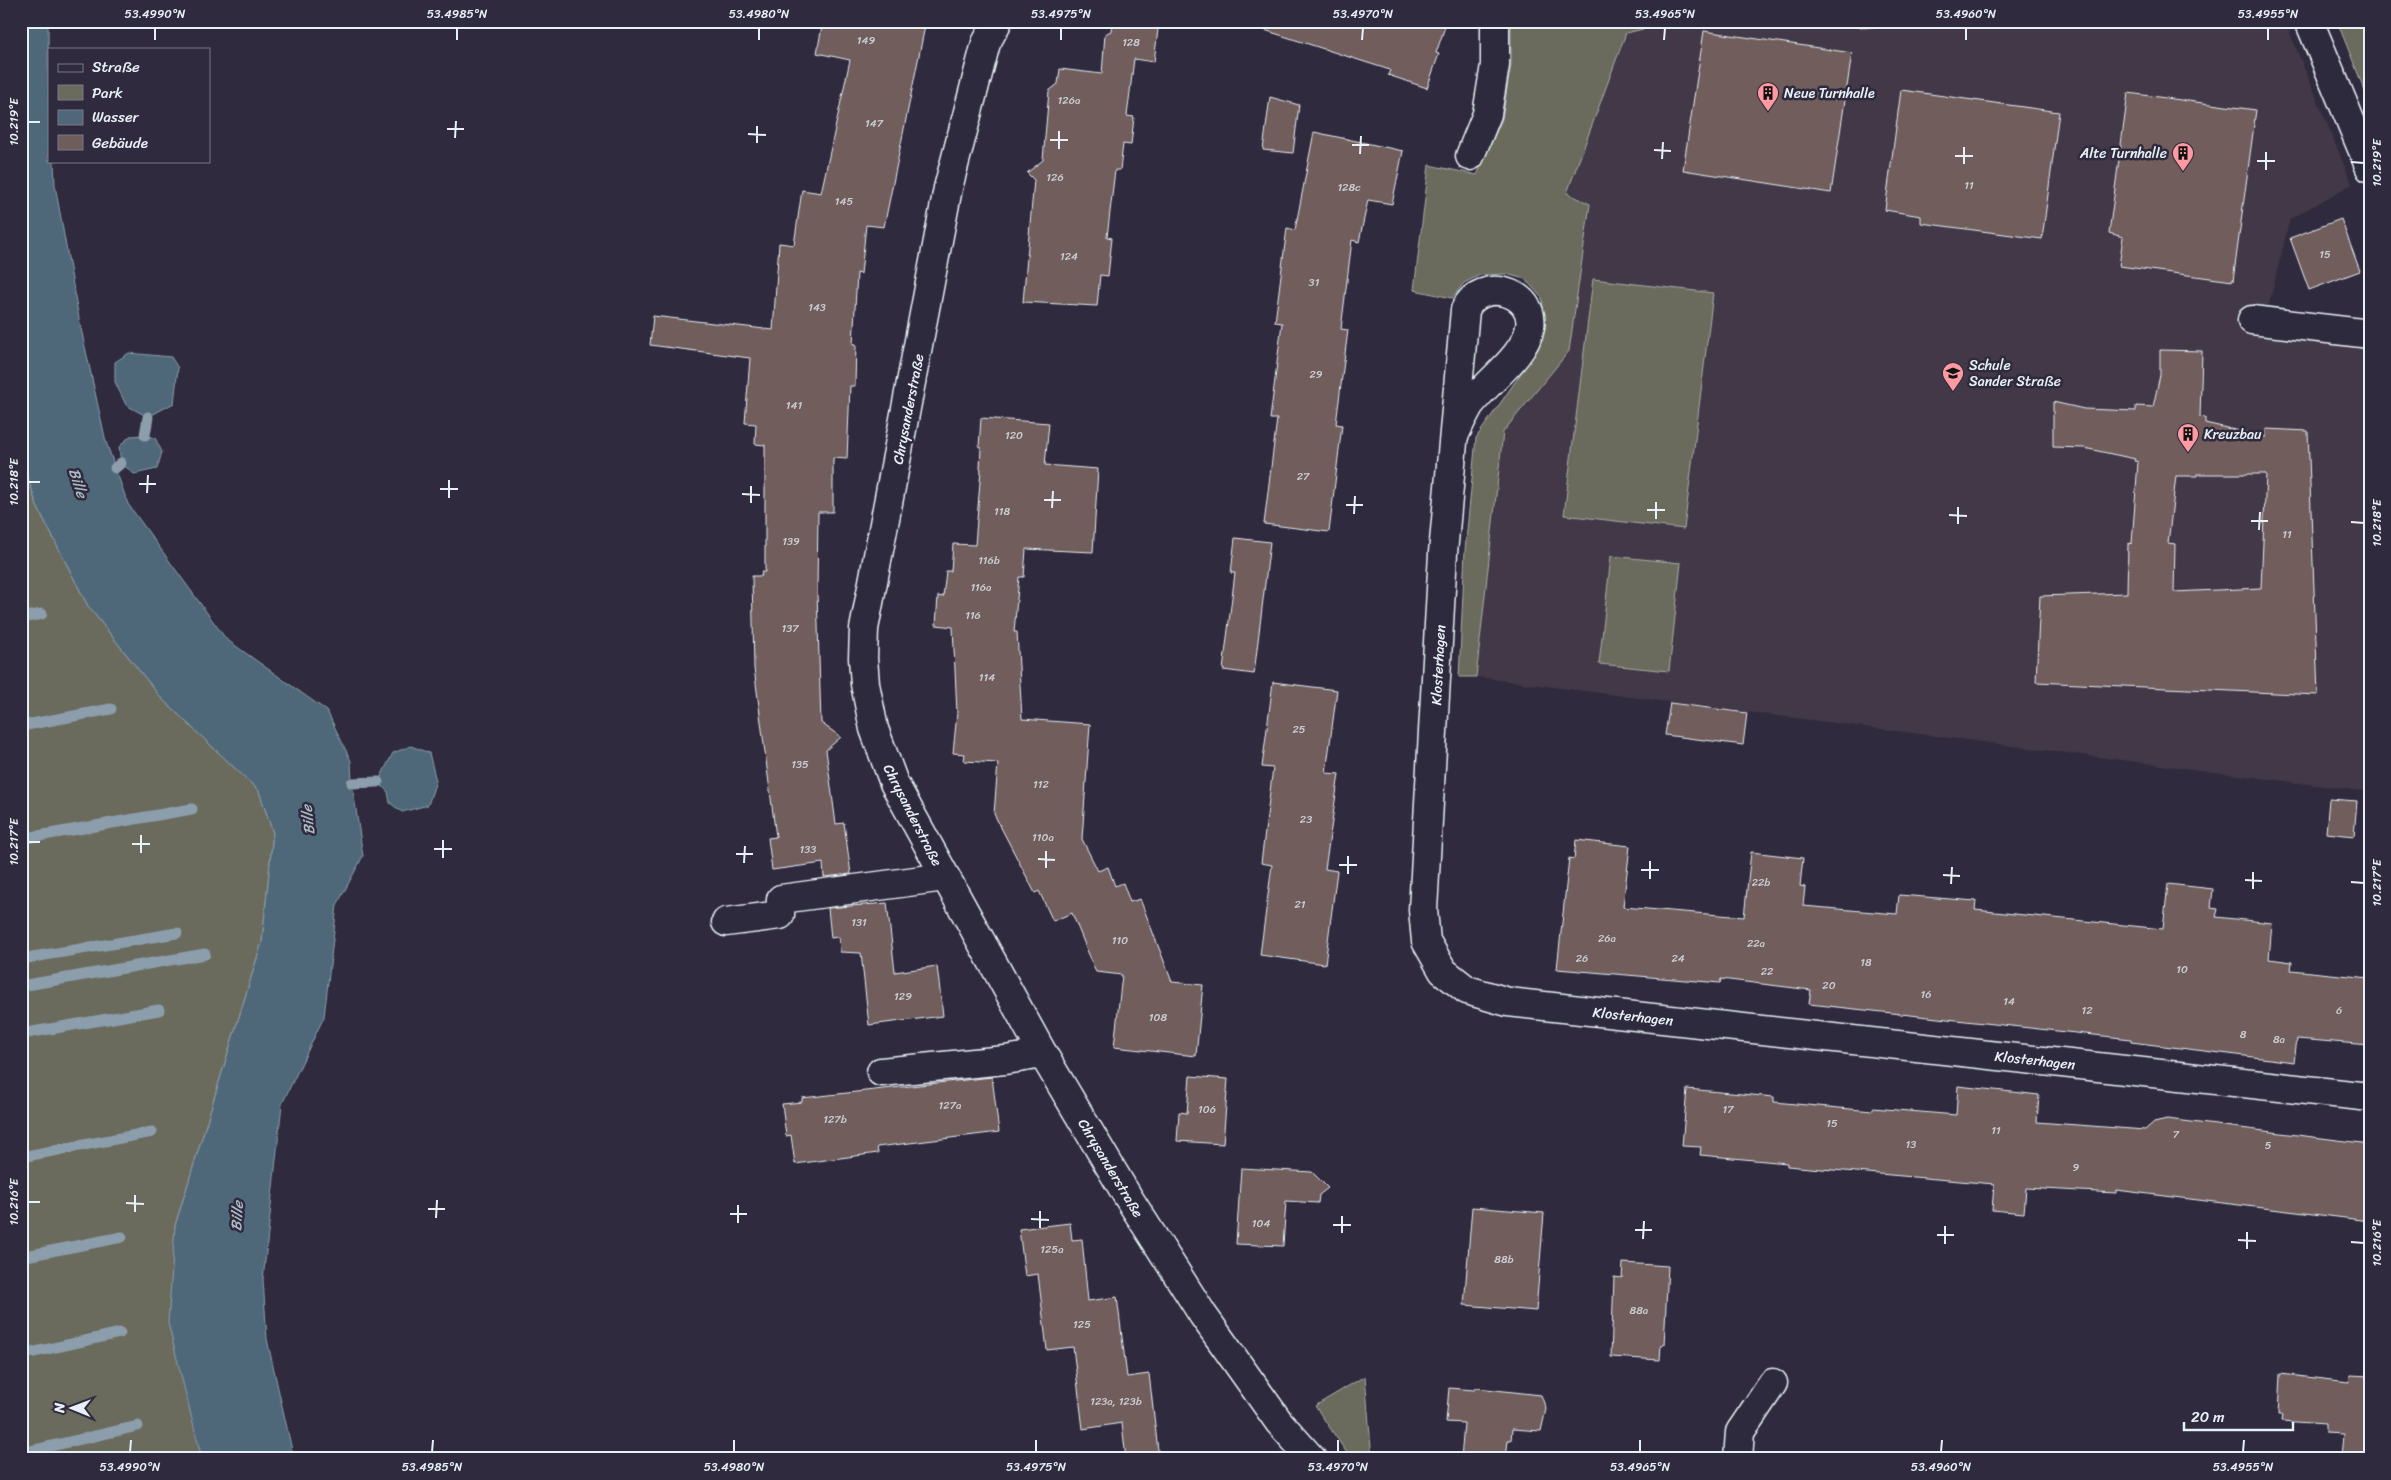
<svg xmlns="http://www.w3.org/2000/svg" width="2391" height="1480" viewBox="0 0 2391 1480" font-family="Sriracha,sans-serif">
	<rect width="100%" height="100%" fill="#2f2a3d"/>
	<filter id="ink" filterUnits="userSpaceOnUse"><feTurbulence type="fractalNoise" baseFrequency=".02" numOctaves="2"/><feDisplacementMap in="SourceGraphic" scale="10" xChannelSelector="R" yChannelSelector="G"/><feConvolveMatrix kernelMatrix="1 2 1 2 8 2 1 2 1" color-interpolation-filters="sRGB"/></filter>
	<g filter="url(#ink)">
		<polygon fill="#423946" points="1678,21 1838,21 1865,28 1917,21 2285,21 2352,184 2290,219 2268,308 2370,319 2370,792 1476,677 1503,432 1569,351 1590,204 1567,193 1626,32"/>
		<g fill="#6a6b5d" stroke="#a9aeaa">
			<polygon points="1511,21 1678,21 1626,33 1567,193 1590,204 1569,351 1503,432 1476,677 1459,677 1465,551 1476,438 1538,349 1545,328 1542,298 1525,279 1506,274 1480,275 1464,283 1452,298 1414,290 1429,165 1477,175 1502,119 1511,65"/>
			<polygon points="1838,21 1917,21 1865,28"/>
			<polygon points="2337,21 2370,21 2370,104"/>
			<polygon points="1593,279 1713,293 1684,529 1564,515"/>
			<polygon points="21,457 37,506 88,606 162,699 259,791 273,833 262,942 175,1226 192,1413 202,1459 21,1459"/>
			<polygon points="1611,556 1681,563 1669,671 1599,664"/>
			<polygon points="1365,1376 1372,1459 1351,1459 1315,1406"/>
		</g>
		<g fill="#4f6779" stroke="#8c9eac">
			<polygon points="21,21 48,21 49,161 54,161 55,185 80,324 106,442 128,504 226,639 327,711 351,761 352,783 363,856 337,905 324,1017 282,1104 263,1280 267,1339 294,1459 202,1459 168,1323 175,1226 262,942 273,833 259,791 162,699 88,606 37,506 21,457"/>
			<polygon points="129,353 171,357 178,368 174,403 148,417 126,405 115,382 115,362"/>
			<polygon points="145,435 155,438 162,452 157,469 134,474 121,463 119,447 130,436"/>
			<polygon points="411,746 429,753 436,781 428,805 402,812 390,803 388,792 378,782 393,753"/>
		</g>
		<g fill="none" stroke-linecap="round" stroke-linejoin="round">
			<g stroke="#8c9eac" stroke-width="11">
				<polyline points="145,435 148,417"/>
				<polyline points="115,468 121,463"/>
				<polyline points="21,618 42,614"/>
				<polyline points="21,726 111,709"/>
				<polyline points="352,783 378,782"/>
				<polyline points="21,839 192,809"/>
				<polyline points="21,959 177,933"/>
				<polyline points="21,986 205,954"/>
				<polyline points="21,1034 159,1010"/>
				<polyline points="21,1157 152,1132"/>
				<polyline points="21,1257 122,1237"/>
				<polyline points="21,1355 120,1333"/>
				<polyline points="21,1453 138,1426"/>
			</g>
		</g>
		<g fill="#6f5d5c" stroke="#e8f1f8" fill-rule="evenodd">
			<polygon points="823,21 926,21 884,227 866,225 861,274 857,273 853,344 856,344 855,386 850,386 847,459 833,458 833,512 818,512 817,592 821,723 841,737 826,750 836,824 844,823 851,874 824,877 823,863 772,870 768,838 776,837 754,668 752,576 762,576 761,572 765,572 765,445 755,444 756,424 745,423 750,358 650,345 653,316 773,330 779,243 794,245 802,190 821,193 850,60 817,53"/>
			<polygon points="1112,21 1159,21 1154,62 1134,59 1127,116 1134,117 1131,145 1123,144 1120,170 1115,170 1107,237 1112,238 1108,276 1100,275 1097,306 1023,302 1034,180 1027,173 1043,160 1049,91 1058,84 1060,69 1102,74 1105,34 1111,31"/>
			<polygon points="1256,21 1447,21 1436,53 1439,54 1427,88 1388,75 1390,70 1255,27"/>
			<polygon points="1704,31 1852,53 1831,193 1683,170"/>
			<polygon points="1901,90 2059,112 2042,239 1921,223 1921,216 1885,210"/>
			<polygon points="2128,93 2256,110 2233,281 2119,266 2123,237 2109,233"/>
			<polygon points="1270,97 1299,105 1293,153 1263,150"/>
			<polygon points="1314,132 1403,151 1392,204 1368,200 1359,242 1352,240 1341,329 1348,330 1336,424 1342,425 1329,532 1264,524 1277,419 1270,419 1282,323 1275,322 1287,228 1295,230"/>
			<polygon points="2341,219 2360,271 2309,290 2290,238"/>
			<path d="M 2160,350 L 2202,351 L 2200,417 L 2205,418 L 2205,423 L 2266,437 L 2266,429 L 2308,431 L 2318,695 L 2036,682 L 2040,596 L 2127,593 L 2128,544 L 2132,543 L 2138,462 L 2134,461 L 2135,459 L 2084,448 L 2053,447 L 2053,402 L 2084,409 L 2136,411 L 2136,406 L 2153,407 L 2160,375 ZM 2197,474 L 2266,474 L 2261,588 L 2174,592 L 2175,544 L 2168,543 L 2176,476 L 2197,476 Z"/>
			<polygon points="981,418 1049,423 1045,465 1098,469 1093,552 1026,549 1024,577 1019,577 1014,632 1017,632 1022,719 1090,724 1082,839 1098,871 1108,867 1115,886 1123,883 1130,902 1140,899 1172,982 1203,985 1196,1056 1114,1047 1122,975 1096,972 1072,913 1053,921 1039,891 1035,893 994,814 998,763 964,761 965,754 953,753 957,713 953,627 936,625 938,596 943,597 946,571 951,571 953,544 975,545 981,469 980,469 981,447 979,447"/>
			<polygon points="1235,538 1270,542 1254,674 1223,670 1235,573 1231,573"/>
			<polygon points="1273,682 1337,690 1326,773 1339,774 1325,869 1337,871 1325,964 1260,955 1272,865 1261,863 1273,768 1262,767"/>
			<polygon points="1670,703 1747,713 1743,745 1665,735"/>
			<polygon points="2329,799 2357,801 2354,836 2326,833"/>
			<polygon points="1576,840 1630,846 1623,907 1744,917 1751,852 1803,858 1800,886 1805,887 1803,906 1897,914 1899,895 1976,901 1975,910 2163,929 2168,884 2213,889 2211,908 2218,909 2216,917 2272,923 2269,959 2292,962 2291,970 2370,978 2370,1045 2297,1039 2294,1062 2131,1042 2131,1039 1809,1004 1811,990 1721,979 1720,983 1557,969 1569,858 1574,859"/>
			<polygon points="887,903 895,972 937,966 943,1016 869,1025 861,953 840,952 839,937 831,938 828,908"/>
			<polygon points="1190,1076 1228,1079 1223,1144 1177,1141 1179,1112 1187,1113"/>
			<polygon points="992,1077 999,1132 877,1147 878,1153 795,1164 791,1135 786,1136 782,1104 802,1102 802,1098"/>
			<polygon points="1958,1086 2039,1095 2037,1122 2145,1130 2154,1122 2167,1119 2370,1144 2370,1221 2116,1190 2116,1193 2026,1188 2024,1213 1992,1210 1994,1184 1787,1166 1787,1163 1700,1155 1701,1147 1682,1146 1687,1089 1774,1097 1774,1102 1872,1111 1873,1108 1956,1115"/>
			<polygon points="1241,1168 1312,1172 1328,1188 1319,1195 1318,1203 1286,1201 1283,1246 1236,1244"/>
			<polygon points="1472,1207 1544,1213 1536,1311 1464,1305"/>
			<polygon points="1070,1223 1072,1240 1082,1239 1088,1301 1117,1297 1127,1377 1149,1374 1159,1459 1126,1459 1122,1423 1083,1429 1073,1347 1047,1350 1038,1274 1025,1276 1019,1229"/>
			<polygon points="1623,1263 1668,1266 1664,1345 1661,1345 1660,1360 1611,1357 1614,1277 1622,1278"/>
			<polygon points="2280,1374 2349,1382 2350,1375 2370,1376 2370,1459 2341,1459 2343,1434 2325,1433 2325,1424 2281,1421 2282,1415 2278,1415"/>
			<polygon points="1449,1388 1474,1390 1477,1388 1541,1395 1546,1409 1541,1431 1512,1429 1511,1440 1508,1440 1506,1459 1461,1459 1464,1423 1446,1422"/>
		</g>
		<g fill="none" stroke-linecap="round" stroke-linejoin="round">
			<g stroke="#e8f1f8" stroke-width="31">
				<g id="minor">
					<polyline points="998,21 986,43 948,188 864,629 863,658 865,684 874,729 894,783 1043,1054 1128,1197 1203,1315 1279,1422 1312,1459"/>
					<polyline points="2309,21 2370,168"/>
					<polyline points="1470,156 1487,114 1495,65 1495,21"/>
					<polyline points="2252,320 2370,334"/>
					<path d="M 1455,434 C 1459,425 1464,415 1469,406 C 1486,382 1525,357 1530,327 C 1536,291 1480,276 1465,310 L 1443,553 L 1423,910 L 1426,941 L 1443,971 L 1467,990 L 1508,1002 L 2370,1097"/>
					<polyline points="726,922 780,915 781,899 945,877"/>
					<polyline points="881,1072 1005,1060 1043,1054"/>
					<polyline points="1738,1459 1740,1432 1773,1383"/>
				</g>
			</g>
			<use href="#minor" stroke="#2f2a3d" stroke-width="28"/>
		</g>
	</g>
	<path fill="none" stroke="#e8f1f8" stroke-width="2" d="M 155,40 L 155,28M 457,40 L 457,28M 759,40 L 759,28M 1061,40 L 1061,28M 1362,40 L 1363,28M 1664,40 L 1665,28M 1966,40 L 1966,28M 2268,40 L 2268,28M 28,122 L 40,122M 447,129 L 464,129M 748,134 L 766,135M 455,138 L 456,121M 1050,140 L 1068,140M 757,143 L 757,126M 1352,145 L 1369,145M 1059,149 L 1059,131M 1654,150 L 1671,151M 1360,154 L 1361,136M 1955,156 L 1973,156M 1662,159 L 1663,142M 2257,161 L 2275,161M 2351,162 L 2364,163M 1964,164 L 1964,147M 2266,170 L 2266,152M 28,482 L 40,482M 139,484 L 156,484M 440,489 L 458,489M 147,493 L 148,475M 742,494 L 760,495M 449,498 L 449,480M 1044,500 L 1061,500M 751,503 L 751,486M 1346,505 L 1363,505M 1052,508 L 1053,491M 1647,510 L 1665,510M 1354,514 L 1355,496M 1949,515 L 1967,516M 1656,519 L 1656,502M 2251,521 L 2268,521M 2351,522 L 2364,523M 1958,524 L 1958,507M 2259,530 L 2260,512M 28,842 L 40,842M 132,844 L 150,844M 434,849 L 452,849M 141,853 L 141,835M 736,854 L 753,854M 443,858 L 443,840M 1038,859 L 1055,860M 744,863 L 745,846M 1339,865 L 1357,865M 1046,868 L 1046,851M 1641,870 L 1659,870M 1348,874 L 1348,856M 1943,875 L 1960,876M 1650,879 L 1650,861M 2245,880 L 2262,881M 2351,882 L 2364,883M 1951,884 L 1952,867M 2253,889 L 2253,872M 28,1202 L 40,1202M 126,1203 L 144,1204M 428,1209 L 445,1209M 135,1212 L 135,1195M 730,1214 L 747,1214M 436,1218 L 437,1200M 1031,1219 L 1049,1220M 738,1223 L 738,1205M 1333,1225 L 1351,1225M 1040,1228 L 1040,1211M 1635,1230 L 1652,1230M 1342,1233 L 1342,1216M 1937,1235 L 1954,1235M 1643,1239 L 1644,1221M 2238,1240 L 2256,1241M 2351,1242 L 2364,1243M 1945,1244 L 1945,1226M 2247,1249 L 2247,1232M 130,1452 L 131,1440M 432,1452 L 433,1440M 734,1452 L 734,1440M 1036,1452 L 1036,1440M 1338,1452 L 1338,1440M 1640,1452 L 1640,1440M 1941,1452 L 1942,1440M 2243,1452 L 2244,1440"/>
	<defs>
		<g id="building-pin" transform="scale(1.125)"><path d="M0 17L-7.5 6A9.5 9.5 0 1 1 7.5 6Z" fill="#ff9aa2" stroke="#2f2a3d"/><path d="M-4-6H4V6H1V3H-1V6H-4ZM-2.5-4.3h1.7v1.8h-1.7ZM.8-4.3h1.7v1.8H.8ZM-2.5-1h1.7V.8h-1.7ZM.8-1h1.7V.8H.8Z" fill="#111"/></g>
		<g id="school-pin" transform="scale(1.125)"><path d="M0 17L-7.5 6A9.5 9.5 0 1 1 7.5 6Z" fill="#ff9aa2" stroke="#2f2a3d"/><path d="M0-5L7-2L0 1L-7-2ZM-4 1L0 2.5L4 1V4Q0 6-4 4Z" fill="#111"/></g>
	</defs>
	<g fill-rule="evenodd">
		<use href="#building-pin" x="1768" y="93"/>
		<use href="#building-pin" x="2183" y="153"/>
		<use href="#school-pin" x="1953" y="373"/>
		<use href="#building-pin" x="2188" y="434"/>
	</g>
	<g text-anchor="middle" stroke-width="5" stroke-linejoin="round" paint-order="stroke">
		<g font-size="11" fill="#caccd1">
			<text x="866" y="44">149</text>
			<text x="1131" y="46">128</text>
			<text x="1069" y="104">126a</text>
			<text x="874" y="127">147</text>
			<text x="1055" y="181">126</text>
			<text x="1969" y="189">11</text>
			<text x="1349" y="191">128c</text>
			<text x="844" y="205">145</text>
			<text x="2325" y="258">15</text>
			<text x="1069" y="260">124</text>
			<text x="1314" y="286">31</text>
			<text x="817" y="311">143</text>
			<text x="1316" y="378">29</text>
			<text x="794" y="409">141</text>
			<text x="1014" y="439">120</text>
			<text x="1303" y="480">27</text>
			<text x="1002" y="515">118</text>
			<text x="2287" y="538">11</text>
			<text x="791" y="545">139</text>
			<text x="989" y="564">116b</text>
			<text x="981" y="591">116a</text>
			<text x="973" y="619">116</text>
			<text x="790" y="632">137</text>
			<text x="987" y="681">114</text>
			<text x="1299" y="733">25</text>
			<text x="800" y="768">135</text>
			<text x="1041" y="788">112</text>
			<text x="1306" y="823">23</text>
			<text x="1043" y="841">110a</text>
			<text x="808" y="853">133</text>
			<text x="1761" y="886">22b</text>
			<text x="1300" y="908">21</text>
			<text x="859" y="926">131</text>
			<text x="1607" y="942">26a</text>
			<text x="1120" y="944">110</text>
			<text x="1756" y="947">22a</text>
			<text x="1582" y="962">26</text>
			<text x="1678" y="962">24</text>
			<text x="1866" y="966">18</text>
			<text x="2182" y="973">10</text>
			<text x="1767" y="975">22</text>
			<text x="1829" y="989">20</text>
			<text x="1926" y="998">16</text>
			<text x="903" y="1000">129</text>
			<text x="2009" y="1005">14</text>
			<text x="2087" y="1014">12</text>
			<text x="2339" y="1014">6</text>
			<text x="1158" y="1021">108</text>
			<text x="2243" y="1038">8</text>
			<text x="2279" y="1043">8a</text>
			<text x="950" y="1109">127a</text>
			<text x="1207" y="1113">106</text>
			<text x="1728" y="1113">17</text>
			<text x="835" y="1123">127b</text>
			<text x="1832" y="1127">15</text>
			<text x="1996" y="1134">11</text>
			<text x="2176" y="1138">7</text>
			<text x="1911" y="1148">13</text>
			<text x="2268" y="1149">5</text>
			<text x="2076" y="1171">9</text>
			<text x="1261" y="1227">104</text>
			<text x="1052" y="1253">125a</text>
			<text x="1504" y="1263">88b</text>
			<text x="1639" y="1314">88a</text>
			<text x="1082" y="1328">125</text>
			<text x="1116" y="1405">123a, 123b</text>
		</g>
		<g font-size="14" fill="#e8f1f8" stroke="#2f2a3d" text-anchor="start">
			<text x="1784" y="98">Neue Turnhalle</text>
			<text x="2167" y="158" text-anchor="end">Alte Turnhalle</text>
			<text x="1969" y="370">Schule<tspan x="1969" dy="16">Sander Straße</tspan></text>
			<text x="2204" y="439">Kreuzbau</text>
		</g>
		<g font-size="14" fill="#e8f1f8" stroke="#2f2a3d">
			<text transform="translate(908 409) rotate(-79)" y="5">Chrysanderstraße</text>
			<text transform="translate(1438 665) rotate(-87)" y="5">Klosterhagen</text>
			<text transform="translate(913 815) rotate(63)" y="5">Chrysanderstraße</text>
			<text transform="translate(1633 1016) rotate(6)" y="5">Klosterhagen</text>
			<text transform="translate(2035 1060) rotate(6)" y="5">Klosterhagen</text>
			<text transform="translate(1111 1168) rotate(59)" y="5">Chrysanderstraße</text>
		</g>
		<g font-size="15" font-style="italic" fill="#abbac5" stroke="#2f2a3d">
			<text transform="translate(78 483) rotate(72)" y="5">Bille</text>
			<text transform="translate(308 820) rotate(-96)" y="5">Bille</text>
			<text transform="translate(237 1216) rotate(-86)" y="5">Bille</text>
		</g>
	</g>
	<rect width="2391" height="1480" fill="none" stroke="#2f2a3d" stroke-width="55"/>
	<rect x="48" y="48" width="162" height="115" fill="#2f2a3d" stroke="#797a88"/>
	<rect x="58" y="64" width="25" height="8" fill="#2f2a3d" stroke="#797a88"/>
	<text x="92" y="72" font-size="15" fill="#e8f1f8">Straße</text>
	<rect x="58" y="85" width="25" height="15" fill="#6a6b5d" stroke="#797a88"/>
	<text x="92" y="98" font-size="15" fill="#e8f1f8">Park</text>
	<rect x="58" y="110" width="25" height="15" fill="#4f6779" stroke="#797a88"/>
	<text x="92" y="122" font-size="15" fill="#e8f1f8">Wasser</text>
	<rect x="58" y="135" width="25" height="15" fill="#6f5d5c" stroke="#797a88"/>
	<text x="92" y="148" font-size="15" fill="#e8f1f8">Gebäude</text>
	<g transform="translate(72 1408) rotate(271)" stroke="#2f2a3d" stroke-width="4" paint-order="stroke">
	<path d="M0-4L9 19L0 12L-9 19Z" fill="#e8f1f8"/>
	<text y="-8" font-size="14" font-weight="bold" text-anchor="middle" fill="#e8f1f8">N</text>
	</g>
	<path d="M2184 1422v8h109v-8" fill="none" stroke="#e8f1f8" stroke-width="2.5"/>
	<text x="2191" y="1422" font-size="15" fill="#e8f1f8" stroke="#2f2a3d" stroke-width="4" paint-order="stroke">20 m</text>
	<rect x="28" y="28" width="2336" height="1424" fill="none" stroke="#e8f1f8" stroke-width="2"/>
	<g font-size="12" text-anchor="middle" fill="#e8f1f8">
		<text x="155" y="18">53.4990°N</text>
		<text x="457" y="18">53.4985°N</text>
		<text x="759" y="18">53.4980°N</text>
		<text x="1061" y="18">53.4975°N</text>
		<text x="1363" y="18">53.4970°N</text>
		<text x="1665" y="18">53.4965°N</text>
		<text x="1966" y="18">53.4960°N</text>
		<text x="2268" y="18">53.4955°N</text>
		<text transform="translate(14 122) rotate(-90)" y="4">10.219°E</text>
		<text transform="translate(2377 163) rotate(-90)" y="4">10.219°E</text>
		<text transform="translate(14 482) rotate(-90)" y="4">10.218°E</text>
		<text transform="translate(2377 523) rotate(-90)" y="4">10.218°E</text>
		<text transform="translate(14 842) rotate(-90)" y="4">10.217°E</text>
		<text transform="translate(2377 883) rotate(-90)" y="4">10.217°E</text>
		<text transform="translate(14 1202) rotate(-90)" y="4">10.216°E</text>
		<text transform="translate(2377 1243) rotate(-90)" y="4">10.216°E</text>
		<text x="130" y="1471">53.4990°N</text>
		<text x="432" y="1471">53.4985°N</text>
		<text x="734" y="1471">53.4980°N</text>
		<text x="1036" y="1471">53.4975°N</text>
		<text x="1338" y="1471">53.4970°N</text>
		<text x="1640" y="1471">53.4965°N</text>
		<text x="1941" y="1471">53.4960°N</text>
		<text x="2243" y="1471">53.4955°N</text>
	</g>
</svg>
